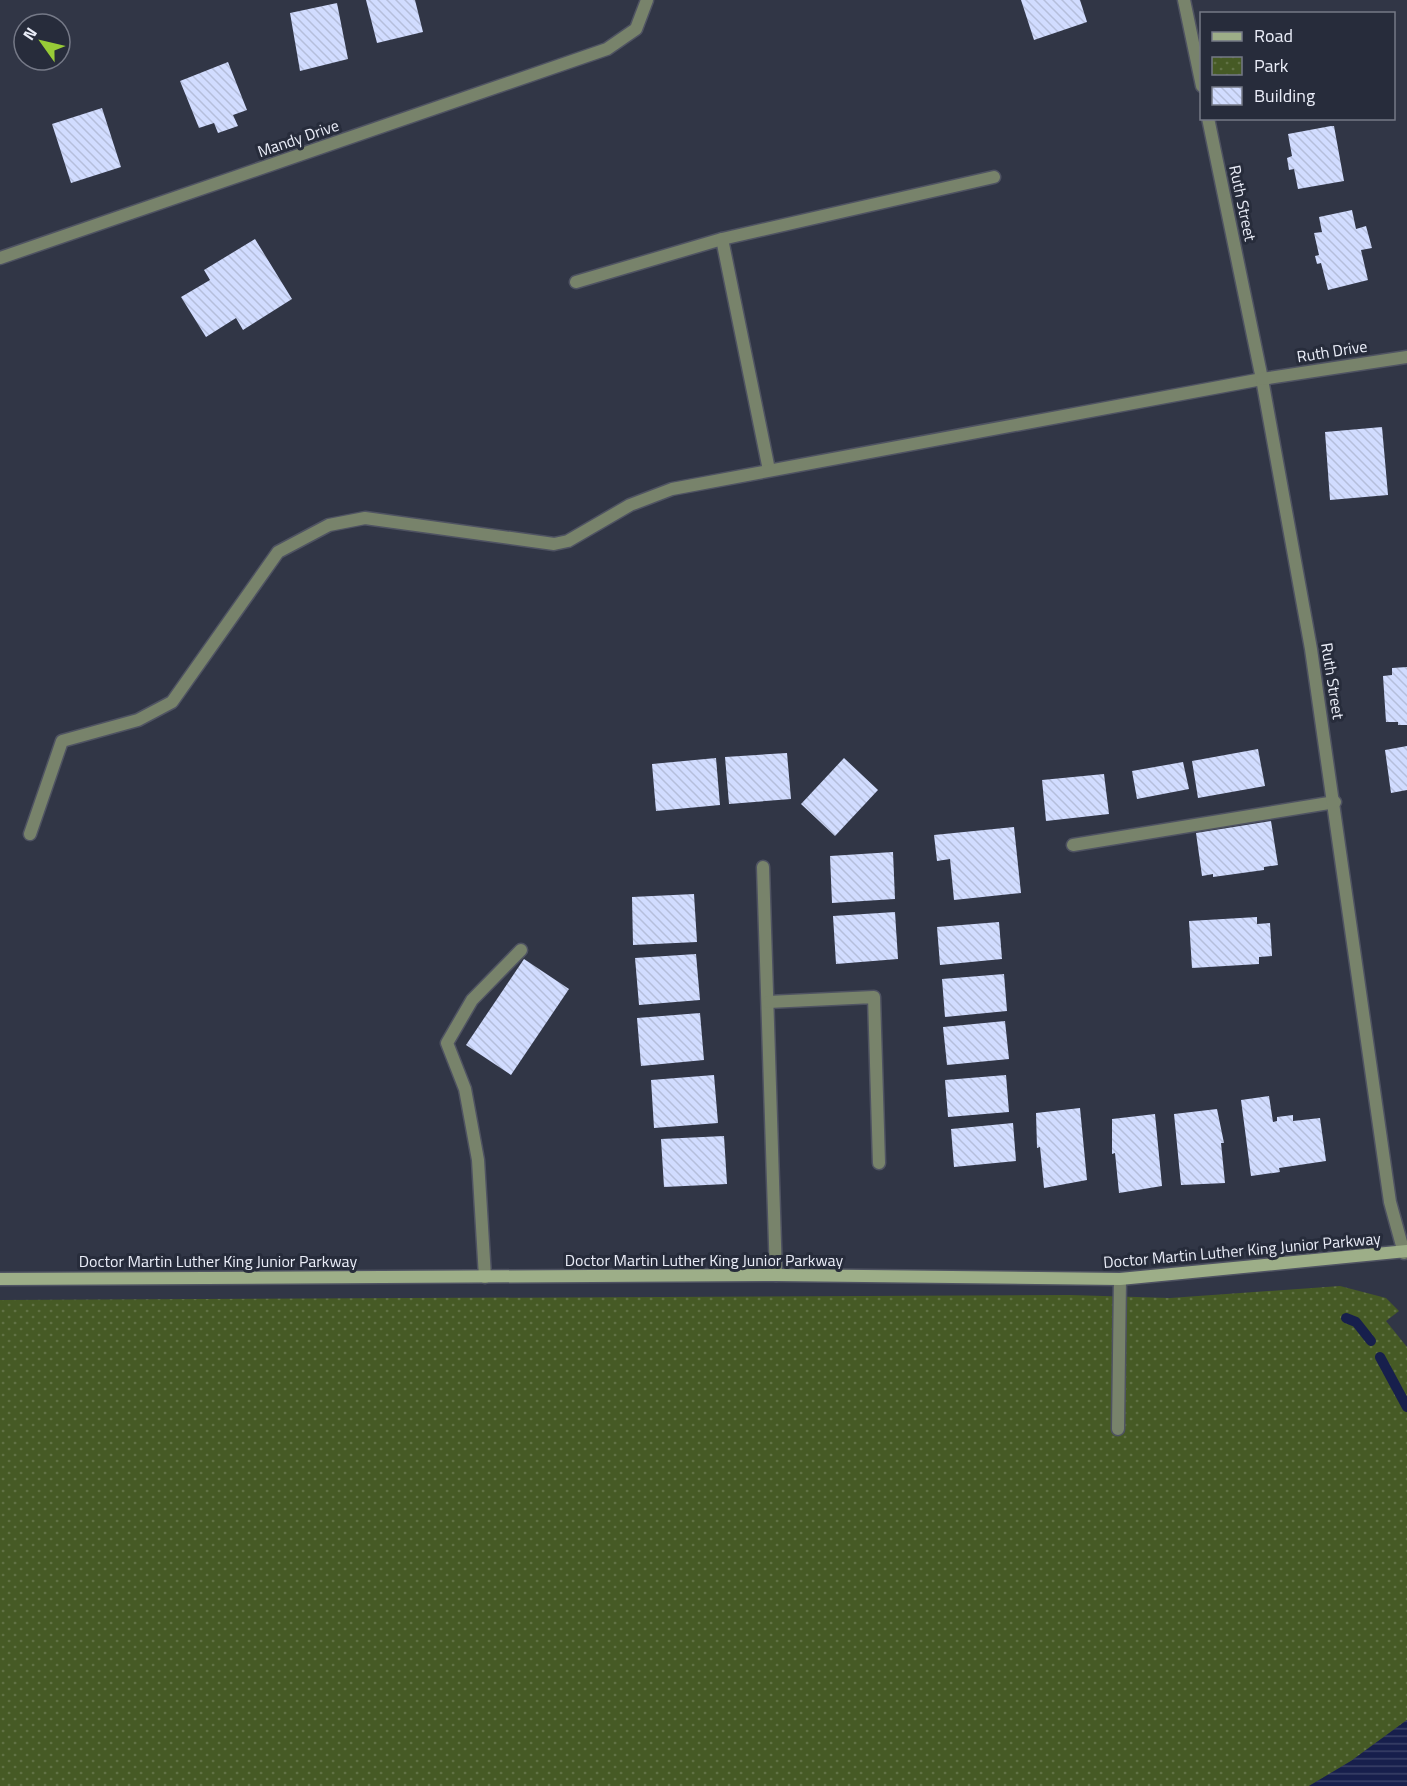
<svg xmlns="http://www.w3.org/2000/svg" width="1407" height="1786" viewBox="0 0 1407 1786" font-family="'Titillium Web',sans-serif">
	<defs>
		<pattern id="park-dots" width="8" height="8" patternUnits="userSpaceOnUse" patternTransform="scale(1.5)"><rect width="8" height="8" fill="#465a25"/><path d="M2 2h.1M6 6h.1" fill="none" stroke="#617245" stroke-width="1.8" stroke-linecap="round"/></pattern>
		<pattern id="water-rules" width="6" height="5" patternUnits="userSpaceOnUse" patternTransform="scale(1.5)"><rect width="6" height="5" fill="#171f4c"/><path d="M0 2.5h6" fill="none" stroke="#394067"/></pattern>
		<pattern id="building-back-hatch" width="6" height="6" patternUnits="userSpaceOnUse" patternTransform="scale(1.5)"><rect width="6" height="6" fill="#d1dcff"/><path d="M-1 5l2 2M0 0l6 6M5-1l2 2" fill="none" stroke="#b5bedb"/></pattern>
	</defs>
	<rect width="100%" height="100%" fill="#313646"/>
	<polygon fill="url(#park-dots)" points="1340,1286 1386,1298 1399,1311 1386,1321 1407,1347 1407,1720 1351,1761 1309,1786 0,1786 0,1300 1070,1295 1170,1298"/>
	<polygon fill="url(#water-rules)" points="1407,1720 1407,1786 1309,1786 1351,1761"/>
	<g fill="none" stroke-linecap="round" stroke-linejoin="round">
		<g stroke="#171f4c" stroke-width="10">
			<polyline points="1346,1318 1356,1322 1371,1341"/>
			<polyline points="1380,1357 1407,1407"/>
		</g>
	</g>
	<g fill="url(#building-back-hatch)">
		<polygon points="366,0 415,0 423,32 377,43"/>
		<polygon points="1021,0 1080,0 1087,22 1034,40"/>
		<polygon points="337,3 348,59 300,71 290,13"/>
		<polygon points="228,62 247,110 233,115 238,126 218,133 214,123 199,128 180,81"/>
		<polygon points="102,108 121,167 71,183 52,124"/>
		<polygon points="1331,126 1334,126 1344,181 1298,189 1294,169 1289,170 1287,158 1292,156 1288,134"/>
		<polygon points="1352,210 1356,229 1366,226 1372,248 1361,250 1368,280 1328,290 1321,263 1317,264 1315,256 1319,255 1314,233 1322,232 1319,217"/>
		<polygon points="255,239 292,299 243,330 236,318 206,337 181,297 210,280 204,270"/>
		<polygon points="1382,427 1388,495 1330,500 1325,432"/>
		<polygon points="1407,667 1407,725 1398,725 1398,722 1386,722 1383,676 1392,675 1392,668"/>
		<polygon points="1407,746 1407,790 1391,793 1385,750"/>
		<polygon points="1258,749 1265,786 1198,798 1192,761"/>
		<polygon points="787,753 791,799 729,804 725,757"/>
		<polygon points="716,758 720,805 656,811 652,764"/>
		<polygon points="844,758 878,790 835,836 801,804"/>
		<polygon points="1183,762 1189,789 1137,799 1132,771"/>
		<polygon points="1104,774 1109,814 1046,821 1042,780"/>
		<polygon points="1271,821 1278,865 1264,867 1264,870 1213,877 1213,874 1202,876 1196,833"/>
		<polygon points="1014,827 1021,893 954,900 950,859 937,861 934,835"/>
		<polygon points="893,852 895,899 832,903 830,856"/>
		<polygon points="694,894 697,942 633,945 632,897"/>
		<polygon points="895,912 898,959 836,964 833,916"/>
		<polygon points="1257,917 1257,924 1270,923 1272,956 1259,957 1259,964 1192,968 1189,921"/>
		<polygon points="999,922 1002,959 940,965 937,927"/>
		<polygon points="696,954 700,1000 639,1005 635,958"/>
		<polygon points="524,959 569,989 511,1075 466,1045"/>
		<polygon points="1004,974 1007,1011 945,1017 942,979"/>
		<polygon points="700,1013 704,1060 641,1066 637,1018"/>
		<polygon points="1005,1021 1009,1059 947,1065 943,1027"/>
		<polygon points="714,1075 718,1123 654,1128 651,1080"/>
		<polygon points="1006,1075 1009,1112 948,1117 945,1080"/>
		<polygon points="1269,1096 1273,1122 1277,1121 1277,1117 1293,1115 1293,1121 1320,1118 1326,1161 1279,1168 1280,1172 1251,1176 1241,1100"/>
		<polygon points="1080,1108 1087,1180 1044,1188 1040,1147 1037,1148 1036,1113"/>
		<polygon points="1217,1109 1224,1143 1221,1143 1225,1183 1181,1185 1174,1114"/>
		<polygon points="1155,1114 1162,1186 1119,1193 1115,1153 1112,1154 1112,1119"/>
		<polygon points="1013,1123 1016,1161 954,1167 951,1129"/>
		<polygon points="724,1136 727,1184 664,1187 661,1139"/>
	</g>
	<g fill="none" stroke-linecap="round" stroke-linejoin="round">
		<g stroke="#4f5362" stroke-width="15">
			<g id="service">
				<polyline points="576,282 722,239"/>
				<polyline points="769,470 722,239 994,177"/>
				<polyline points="30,834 62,741 138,720 172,702 278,552 329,525 365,518 554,544 568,541 630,505 672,489 1262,379"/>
				<polyline points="1073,845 1335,802"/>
				<polyline points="763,867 776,1275"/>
				<polyline points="768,1002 874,997 879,1163"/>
				<polyline points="485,1277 478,1160 465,1089 447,1043 472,1000 521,950"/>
				<polyline points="1118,1429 1120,1279"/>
			</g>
		</g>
		<g stroke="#4f5362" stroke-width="15">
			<g id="minor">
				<polyline points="1184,0 1202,86"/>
				<polyline points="1208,118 1262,379 1311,649 1390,1202 1404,1253"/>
				<polyline points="0,258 607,49 636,29 647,0"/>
				<polyline points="1262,379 1407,357"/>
			</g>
		</g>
		<g stroke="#4f5362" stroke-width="15">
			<polyline id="secondary" points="0,1279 776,1275 1120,1279 1407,1251"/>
		</g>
		<use href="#service" stroke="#78836b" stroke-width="12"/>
		<use href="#minor" stroke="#78836b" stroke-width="12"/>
		<use href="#secondary" stroke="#9dae88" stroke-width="12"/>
	</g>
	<g text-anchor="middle" stroke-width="6" stroke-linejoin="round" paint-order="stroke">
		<g font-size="16" fill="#eaedf8" stroke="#272c3b">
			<text transform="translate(298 138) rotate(-19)" y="6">Mandy Drive</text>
			<text transform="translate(1243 203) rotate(78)" y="6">Ruth Street</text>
			<text transform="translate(1332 351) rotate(-9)" y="6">Ruth Drive</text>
			<text transform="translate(1333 681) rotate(81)" y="6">Ruth Street</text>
			<text transform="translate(1242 1250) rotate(-5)" y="6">Doctor Martin Luther King Junior Parkway</text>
			<text x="704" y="1266">Doctor Martin Luther King Junior Parkway</text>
			<text x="218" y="1267">Doctor Martin Luther King Junior Parkway</text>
		</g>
	</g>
	<rect x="1200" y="12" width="195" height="108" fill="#272c3b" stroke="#757987" stroke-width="1.5"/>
	<rect x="1212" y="32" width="30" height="9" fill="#9dae88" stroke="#757987" stroke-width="1.5"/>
	<text x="1254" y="42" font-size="18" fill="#eaedf8">Road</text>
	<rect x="1212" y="57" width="30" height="18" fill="url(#park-dots)" stroke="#757987" stroke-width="1.5"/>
	<text x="1254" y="72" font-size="18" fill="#eaedf8">Park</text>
	<rect x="1212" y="87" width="30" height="18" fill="url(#building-back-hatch)" stroke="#757987" stroke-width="1.5"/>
	<text x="1254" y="102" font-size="18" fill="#eaedf8">Building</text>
	<g transform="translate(42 42) rotate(304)"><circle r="28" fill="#272c3b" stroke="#757987" stroke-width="1.5"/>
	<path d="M0-4.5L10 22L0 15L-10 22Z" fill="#98cb37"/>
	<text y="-9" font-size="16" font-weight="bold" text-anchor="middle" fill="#eaedf8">N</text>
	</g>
</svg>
